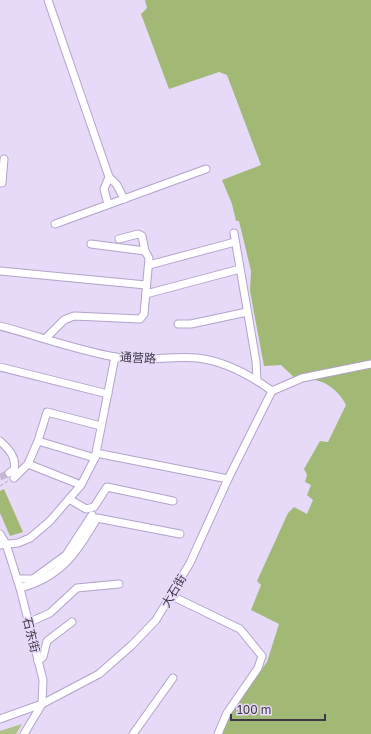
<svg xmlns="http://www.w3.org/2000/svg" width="371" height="734" viewBox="0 0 371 734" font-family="'Golos Text','Noto Sans SC',sans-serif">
	<rect width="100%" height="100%" fill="#e7daf9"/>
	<polygon fill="#afc388" points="22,724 16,734 0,734 0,731"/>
	<g fill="#a2b875">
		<path d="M 145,0 L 371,0 L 371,734 L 221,734 L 232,711 L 267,662 L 279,624 L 251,610 L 261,585 L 257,581 L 288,513 L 294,507 L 307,514 L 313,500 L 307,495 L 311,485 L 305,482 L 307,475 L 304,469 L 320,441 L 328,442 L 346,405 C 340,393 328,382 315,380 C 310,379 304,381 299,382 L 281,365 L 264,366 L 250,291 L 251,271 L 239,221 L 236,221 L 232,204 L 222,180 L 261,165 L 227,75 L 219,72 L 169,89 L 141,14 L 147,8 Z"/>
		<polygon points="4,489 23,532 10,536 0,513 0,491"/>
	</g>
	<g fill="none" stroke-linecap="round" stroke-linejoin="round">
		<polyline stroke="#c5b9d5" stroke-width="7" stroke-dasharray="7 3.5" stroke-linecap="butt" points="0,477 9,473"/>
		<g stroke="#b2a3c8" stroke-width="9">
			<g id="minor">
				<polyline points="48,0 109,177"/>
				<polyline points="0,183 2,183 4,159"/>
				<polyline points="108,204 104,189 109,177 117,185 124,199"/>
				<polyline points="55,224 206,169"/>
				<polyline points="234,233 256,361 257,380"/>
				<polyline points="119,239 138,234 142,236 145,251"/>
				<polyline points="149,265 235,242"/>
				<polyline points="0,271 146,285"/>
				<polyline points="146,294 240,269"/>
				<polyline points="178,324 191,324 247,312"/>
				<path d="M 0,326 C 38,336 76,350 115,357 C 143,363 171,355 197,358 C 225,361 250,375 272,391"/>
				<polyline points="46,338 64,320 74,316 140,319 144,314 149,258 145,251 91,244"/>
				<polyline points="0,367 108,394"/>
				<polyline points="272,391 302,378 371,364"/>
				<path d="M 0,441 C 9,449 17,458 14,470 L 9,473"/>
				<polyline points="38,441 47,412 101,426"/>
				<polyline points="96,453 228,479"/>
				<polyline points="28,464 81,485"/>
				<polyline points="14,478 28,464 38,441 95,458"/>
				<polyline points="69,499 86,509 94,507 107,487 173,501"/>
				<polyline points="0,534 6,544 20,588 43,680 42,704 24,734"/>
				<polyline points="0,545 18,543 30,538 50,521 81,485 95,458 115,357"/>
				<polyline points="17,579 33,579 66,555 92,515"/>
				<path d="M 20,588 C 61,577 77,553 97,518 L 180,534"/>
				<polyline points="172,596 240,629 262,656 258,668 227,713 218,734"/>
				<polyline points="28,623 50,613 77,588 119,584"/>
				<polyline points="38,661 43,657 47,641 72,622"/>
				<polyline points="0,719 42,704 99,674 132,645 156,620 190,563 228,479 272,391"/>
				<polyline points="133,734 173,678"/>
			</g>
		</g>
		<polyline stroke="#b3a8c3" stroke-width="1" stroke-dasharray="4 2" stroke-linecap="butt" points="0,486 8,481"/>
		<use href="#minor" stroke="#fff" stroke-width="7"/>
	</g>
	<g text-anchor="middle" stroke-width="3.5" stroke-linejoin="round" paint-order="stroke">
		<g font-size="12" fill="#3e3747" stroke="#e7daf9">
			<text transform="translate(138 358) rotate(3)" y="4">通营路</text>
			<text transform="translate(174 591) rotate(-59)" y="4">大石街</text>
			<text transform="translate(31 635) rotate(76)" y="4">石东街</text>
		</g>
	</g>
	<path d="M231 714v6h94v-6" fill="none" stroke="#3e3747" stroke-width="2"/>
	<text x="237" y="714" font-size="12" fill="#3e3747" stroke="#e7daf9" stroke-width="3" paint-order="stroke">100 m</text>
</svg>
